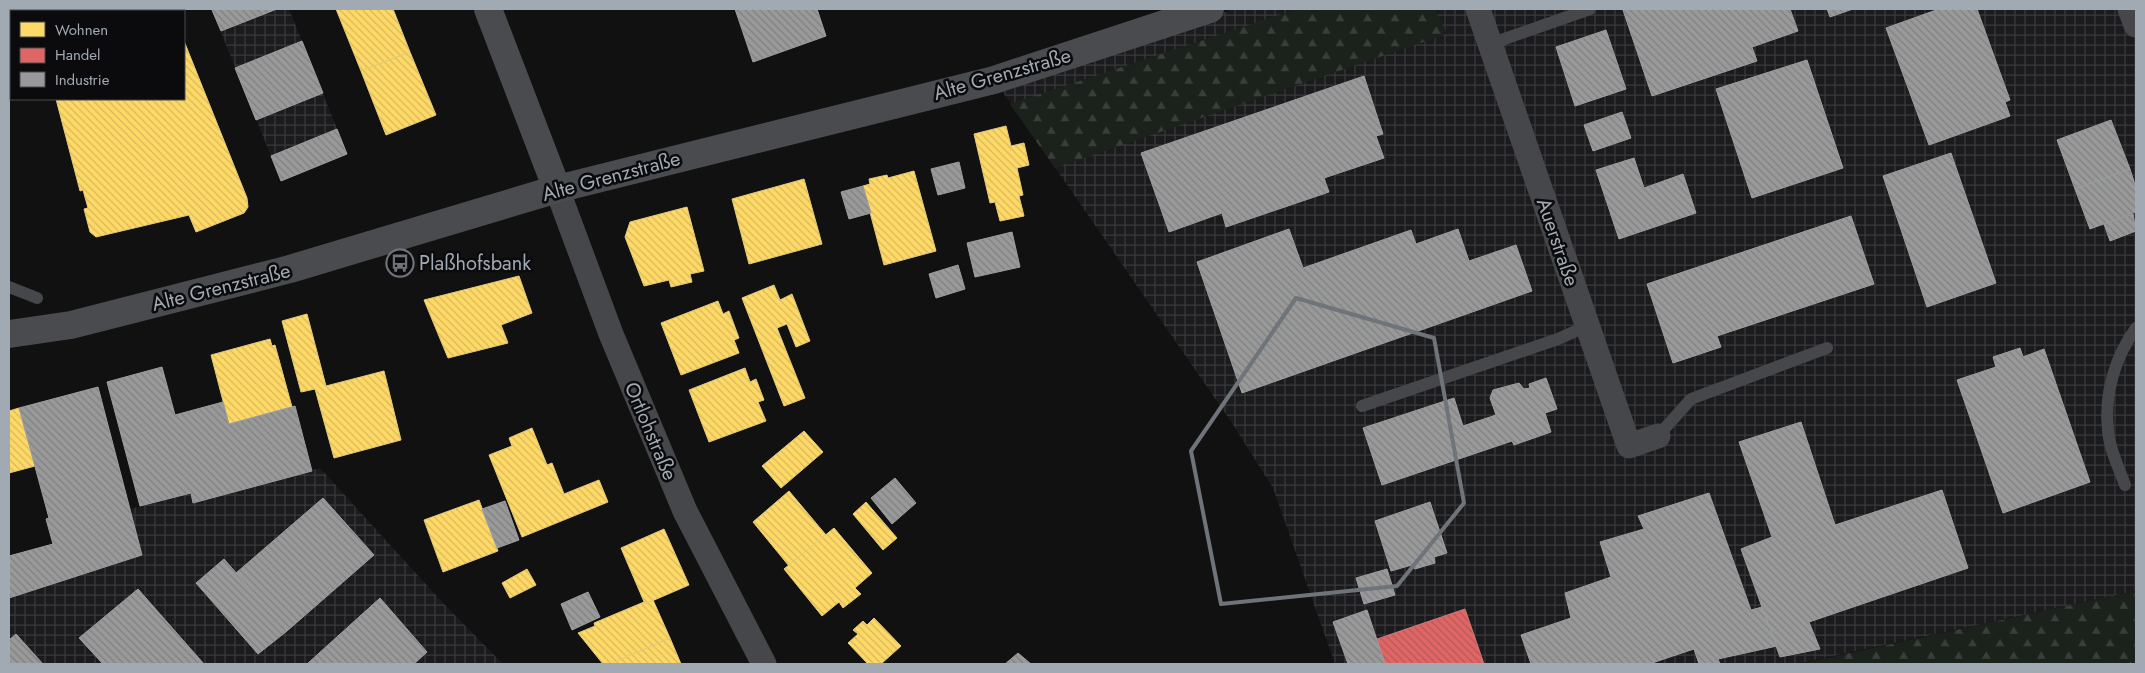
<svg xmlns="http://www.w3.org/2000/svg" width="2145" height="673" viewBox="0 0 2145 673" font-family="Jost,sans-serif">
	<defs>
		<pattern id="industrial-grid" width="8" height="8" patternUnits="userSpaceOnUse" patternTransform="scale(1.25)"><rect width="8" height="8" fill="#1b1b1d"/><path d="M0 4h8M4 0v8" fill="none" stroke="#39393b"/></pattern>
		<pattern id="forest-firs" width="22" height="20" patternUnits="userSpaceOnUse" patternTransform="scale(1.25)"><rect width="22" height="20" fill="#1b211b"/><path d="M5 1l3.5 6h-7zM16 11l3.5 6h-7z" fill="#393e3a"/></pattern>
		<pattern id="homes-back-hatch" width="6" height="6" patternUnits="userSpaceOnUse" patternTransform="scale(1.25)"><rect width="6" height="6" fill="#ffd966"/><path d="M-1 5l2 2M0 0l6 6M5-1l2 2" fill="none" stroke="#d6b85c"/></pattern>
		<pattern id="shops-back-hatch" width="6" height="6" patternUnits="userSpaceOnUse" patternTransform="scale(1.25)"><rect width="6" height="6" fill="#e06666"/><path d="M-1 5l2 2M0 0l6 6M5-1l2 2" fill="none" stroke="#b4595a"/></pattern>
		<pattern id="industry-back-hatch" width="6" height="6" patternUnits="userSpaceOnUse" patternTransform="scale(1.25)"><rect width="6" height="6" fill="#999"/><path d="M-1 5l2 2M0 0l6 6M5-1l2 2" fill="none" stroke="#7f8080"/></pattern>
	</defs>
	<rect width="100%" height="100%" fill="#111"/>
	<g fill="url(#industrial-grid)">
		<polygon points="216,9 289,9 347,154 281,181 212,10"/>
		<polygon points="1233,9 2136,9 2136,591 1796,664 1335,664 1273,488 1232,423 1002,91"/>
		<polygon points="320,468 443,603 503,664 9,664 9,598 141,556 130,509 191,493 193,503"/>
	</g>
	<g fill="url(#forest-firs)">
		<polygon points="1297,9 1435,9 1447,34 1055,168 1010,104"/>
		<polygon points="2136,591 2136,664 1796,664 1804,663"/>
	</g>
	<g fill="url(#homes-back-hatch)" stroke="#e3cb7d">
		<polygon points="144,9 169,9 171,11 134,11"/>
		<polygon points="336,9 393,9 410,52 361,71"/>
		<polygon points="184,41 247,198 248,207 244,213 196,232 189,215 96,237 90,232 84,209 88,208 83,190 80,191 56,99 184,99"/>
		<polygon points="410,52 436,115 386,135 361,71"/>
		<polygon points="1006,126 1011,146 1024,143 1029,165 1017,168 1023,195 1019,196 1024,216 1000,221 995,202 990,203 974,134"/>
		<polygon points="914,171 936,251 884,265 863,186 870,184 869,179 887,175 888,178"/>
		<polygon points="804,179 822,244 749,264 732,199"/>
		<polygon points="687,207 704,271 690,274 692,282 671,287 669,280 644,286 625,237 630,222"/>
		<polygon points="519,276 532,313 501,325 508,343 448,358 424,300"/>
		<polygon points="774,285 780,300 792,294 810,341 796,347 787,324 777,328 805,398 784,406 742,298"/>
		<polygon points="718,301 723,314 729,311 739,338 734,340 739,353 681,375 661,323"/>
		<polygon points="307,314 326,386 384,371 401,440 334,458 315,389 301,392 282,321"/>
		<polygon points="270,339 272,346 275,345 292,407 229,424 211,355"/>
		<polygon points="745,368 750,382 756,379 764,400 758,402 766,421 709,442 689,390"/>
		<polygon points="19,408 35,466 9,473 9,411"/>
		<polygon points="532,428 547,465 552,463 564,494 599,480 608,502 522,537 489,455 512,446 509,438"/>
		<polygon points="804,431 823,452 781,488 762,466"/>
		<polygon points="789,491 826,535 789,566 753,522"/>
		<polygon points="479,500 498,551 443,572 424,520"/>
		<polygon points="866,502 897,538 883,550 853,514"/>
		<polygon points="834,528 872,573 855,588 861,594 843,608 839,602 822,616 784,569"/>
		<polygon points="664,529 689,585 645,604 621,548"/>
		<polygon points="527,569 536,585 510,598 502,583"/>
		<polygon points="653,600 670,638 611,664 603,664 578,633 595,626 594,623 644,602 645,604"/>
		<polygon points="874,618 901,646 881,664 868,664 848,643 858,634 853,630 863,621 867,625"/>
		<polygon points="670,638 681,664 613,664 612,663"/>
	</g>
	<polygon fill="url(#shops-back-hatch)" stroke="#cd7a7d" points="1465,609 1484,664 1385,664 1377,639"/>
	<g fill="url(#industry-back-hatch)" stroke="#9b9ea0">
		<polygon points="216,9 277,9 221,31 212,10"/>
		<polygon points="735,9 817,9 826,36 753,62"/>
		<polygon points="1628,9 1790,9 1798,31 1752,47 1757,61 1652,96 1623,10"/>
		<polygon points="1827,9 1853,9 1830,17"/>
		<polygon points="1939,9 1977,9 2010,100 2005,102 2010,116 1929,145 1886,28"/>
		<polygon points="1606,30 1626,89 1575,106 1556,47"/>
		<polygon points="302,41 323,93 256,120 235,68"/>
		<polygon points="1807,60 1843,168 1752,198 1716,89"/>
		<polygon points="1364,76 1383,134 1376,136 1384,158 1324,178 1329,192 1226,227 1222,213 1169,232 1141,153"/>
		<polygon points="1622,112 1631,138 1593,151 1584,125"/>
		<polygon points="2111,120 2130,169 2075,189 2057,140"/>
		<polygon points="337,129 347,154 281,181 271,156"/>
		<polygon points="1951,153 1996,283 1927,307 1883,176"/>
		<polygon points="1634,158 1644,188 1683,174 1696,213 1619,239 1596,170"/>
		<polygon points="959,162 965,188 938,195 931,169"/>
		<polygon points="2130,169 2136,188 2136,212 2090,229 2075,189"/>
		<polygon points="863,186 871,213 849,219 841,192"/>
		<polygon points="2133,214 2136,231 2110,241 2104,224"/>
		<polygon points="1851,216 1874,284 1717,336 1721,347 1673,363 1647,284"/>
		<polygon points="1289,229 1303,268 1411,230 1416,244 1458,229 1469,261 1516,245 1532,291 1242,393 1197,262"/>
		<polygon points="1012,232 1020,267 975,277 967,243"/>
		<polygon points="958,265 965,289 936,298 929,274"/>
		<polygon points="2020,348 2023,357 2044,349 2090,482 2003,513 1957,380 1996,367 1993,357"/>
		<polygon points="162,367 175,415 223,402 229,424 295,406 312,471 193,503 191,493 140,506 107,382"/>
		<polygon points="1546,378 1557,409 1545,413 1551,432 1514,445 1512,441 1382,485 1363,428 1454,398 1463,426 1496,415 1490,398 1493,390 1519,383 1524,389 1530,388 1529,384"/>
		<polygon points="98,387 142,555 9,598 9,556 53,544 46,519 49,518 19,408"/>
		<polygon points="1801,422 1835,525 1942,490 1968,568 1809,622 1820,649 1780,657 1741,549 1772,537 1739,442"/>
		<polygon points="895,478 916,503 892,524 871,498"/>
		<polygon points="1709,493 1751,610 1762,607 1777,646 1718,659 1720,664 1699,664 1694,649 1649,664 1531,664 1521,635 1571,618 1565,593 1611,577 1600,542 1644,529 1638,516"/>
		<polygon points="323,498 374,555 287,631 236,573"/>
		<polygon points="505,501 519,540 497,548 482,509"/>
		<polygon points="1430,502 1447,553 1434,557 1435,563 1415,569 1412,565 1391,571 1375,521"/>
		<polygon points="224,559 287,631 258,654 196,583"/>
		<polygon points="1387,569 1395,595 1364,604 1356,578"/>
		<polygon points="138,589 204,664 103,664 79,638"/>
		<polygon points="588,592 600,617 572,630 561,604"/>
		<polygon points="380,598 427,652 414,664 307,664"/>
		<polygon points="1367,610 1385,664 1348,664 1333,622"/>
		<polygon points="16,634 43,664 9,664 9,640"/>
		<polygon points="1018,653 1031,664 1005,664"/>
	</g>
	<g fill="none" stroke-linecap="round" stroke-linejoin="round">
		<polyline stroke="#47484c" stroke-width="3" stroke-dasharray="2.5 4" stroke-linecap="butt" points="2129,664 2136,663"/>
		<g stroke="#45474a" stroke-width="12">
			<polyline points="1490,44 1590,9"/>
			<polyline points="9,287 37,298"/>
			<polyline points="1362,406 1558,339 1587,326"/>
			<polyline points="1658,436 1691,399 1827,348"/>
			<path d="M 2125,485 C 2119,468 2109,448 2108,430 C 2104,394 2115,357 2136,328"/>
		</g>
		<g stroke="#45474a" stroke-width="25">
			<polyline points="1478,9 1629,446 1658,436"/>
			<polyline points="2130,9 2136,25"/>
			<polyline points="557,189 611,334 685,511 764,664"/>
		</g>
		<g stroke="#494b4e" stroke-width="28">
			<polyline points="488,9 557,189"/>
			<polyline points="9,334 71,325 290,269 557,189 994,80 1210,9"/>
		</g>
	</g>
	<path fill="none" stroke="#6f747a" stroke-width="4" stroke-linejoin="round" d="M 1296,298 L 1434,338 L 1464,503 L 1397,586 L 1221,604 L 1191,451 Z"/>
	<defs>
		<g id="bus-ring" transform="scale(1.4375)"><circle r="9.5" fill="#0b0b0d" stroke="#6f747a" stroke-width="1.5"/><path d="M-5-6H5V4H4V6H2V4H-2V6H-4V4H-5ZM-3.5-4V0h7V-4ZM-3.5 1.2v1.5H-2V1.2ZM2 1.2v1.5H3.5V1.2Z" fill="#6f747a"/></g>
	</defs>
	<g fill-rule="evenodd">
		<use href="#bus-ring" x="400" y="263"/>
	</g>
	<g text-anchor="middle" stroke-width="5" stroke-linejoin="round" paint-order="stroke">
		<g font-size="20" fill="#a1a9b2" stroke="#0b0b0d">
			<text transform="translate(1002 74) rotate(-16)" y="7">Alte Grenzstraße</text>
			<text transform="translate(611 176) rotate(-15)" y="7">Alte Grenzstraße</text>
			<text transform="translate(1558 242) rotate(71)" y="7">Auerstraße</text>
			<text transform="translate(221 287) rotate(-14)" y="7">Alte Grenzstraße</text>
			<text transform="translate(651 431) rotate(67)" y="7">Ortlohstraße</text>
		</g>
		<g font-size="20" fill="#a1a9b2" stroke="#0b0b0d" text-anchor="start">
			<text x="419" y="270">Plaßhofsbank</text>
		</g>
	</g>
	<rect width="2145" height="673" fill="none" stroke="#a1a9b2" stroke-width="20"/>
	<rect x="10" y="10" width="175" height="90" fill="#0b0b0d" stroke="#474a4f"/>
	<rect x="20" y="22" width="25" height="15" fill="#ffd966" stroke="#474a4f"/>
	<text x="55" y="35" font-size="15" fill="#a1a9b2">Wohnen</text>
	<rect x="20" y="48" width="25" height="15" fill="#e06666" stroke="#474a4f"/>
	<text x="55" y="60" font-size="15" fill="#a1a9b2">Handel</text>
	<rect x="20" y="72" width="25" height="15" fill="#999999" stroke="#474a4f"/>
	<text x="55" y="85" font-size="15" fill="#a1a9b2">Industrie</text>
</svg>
